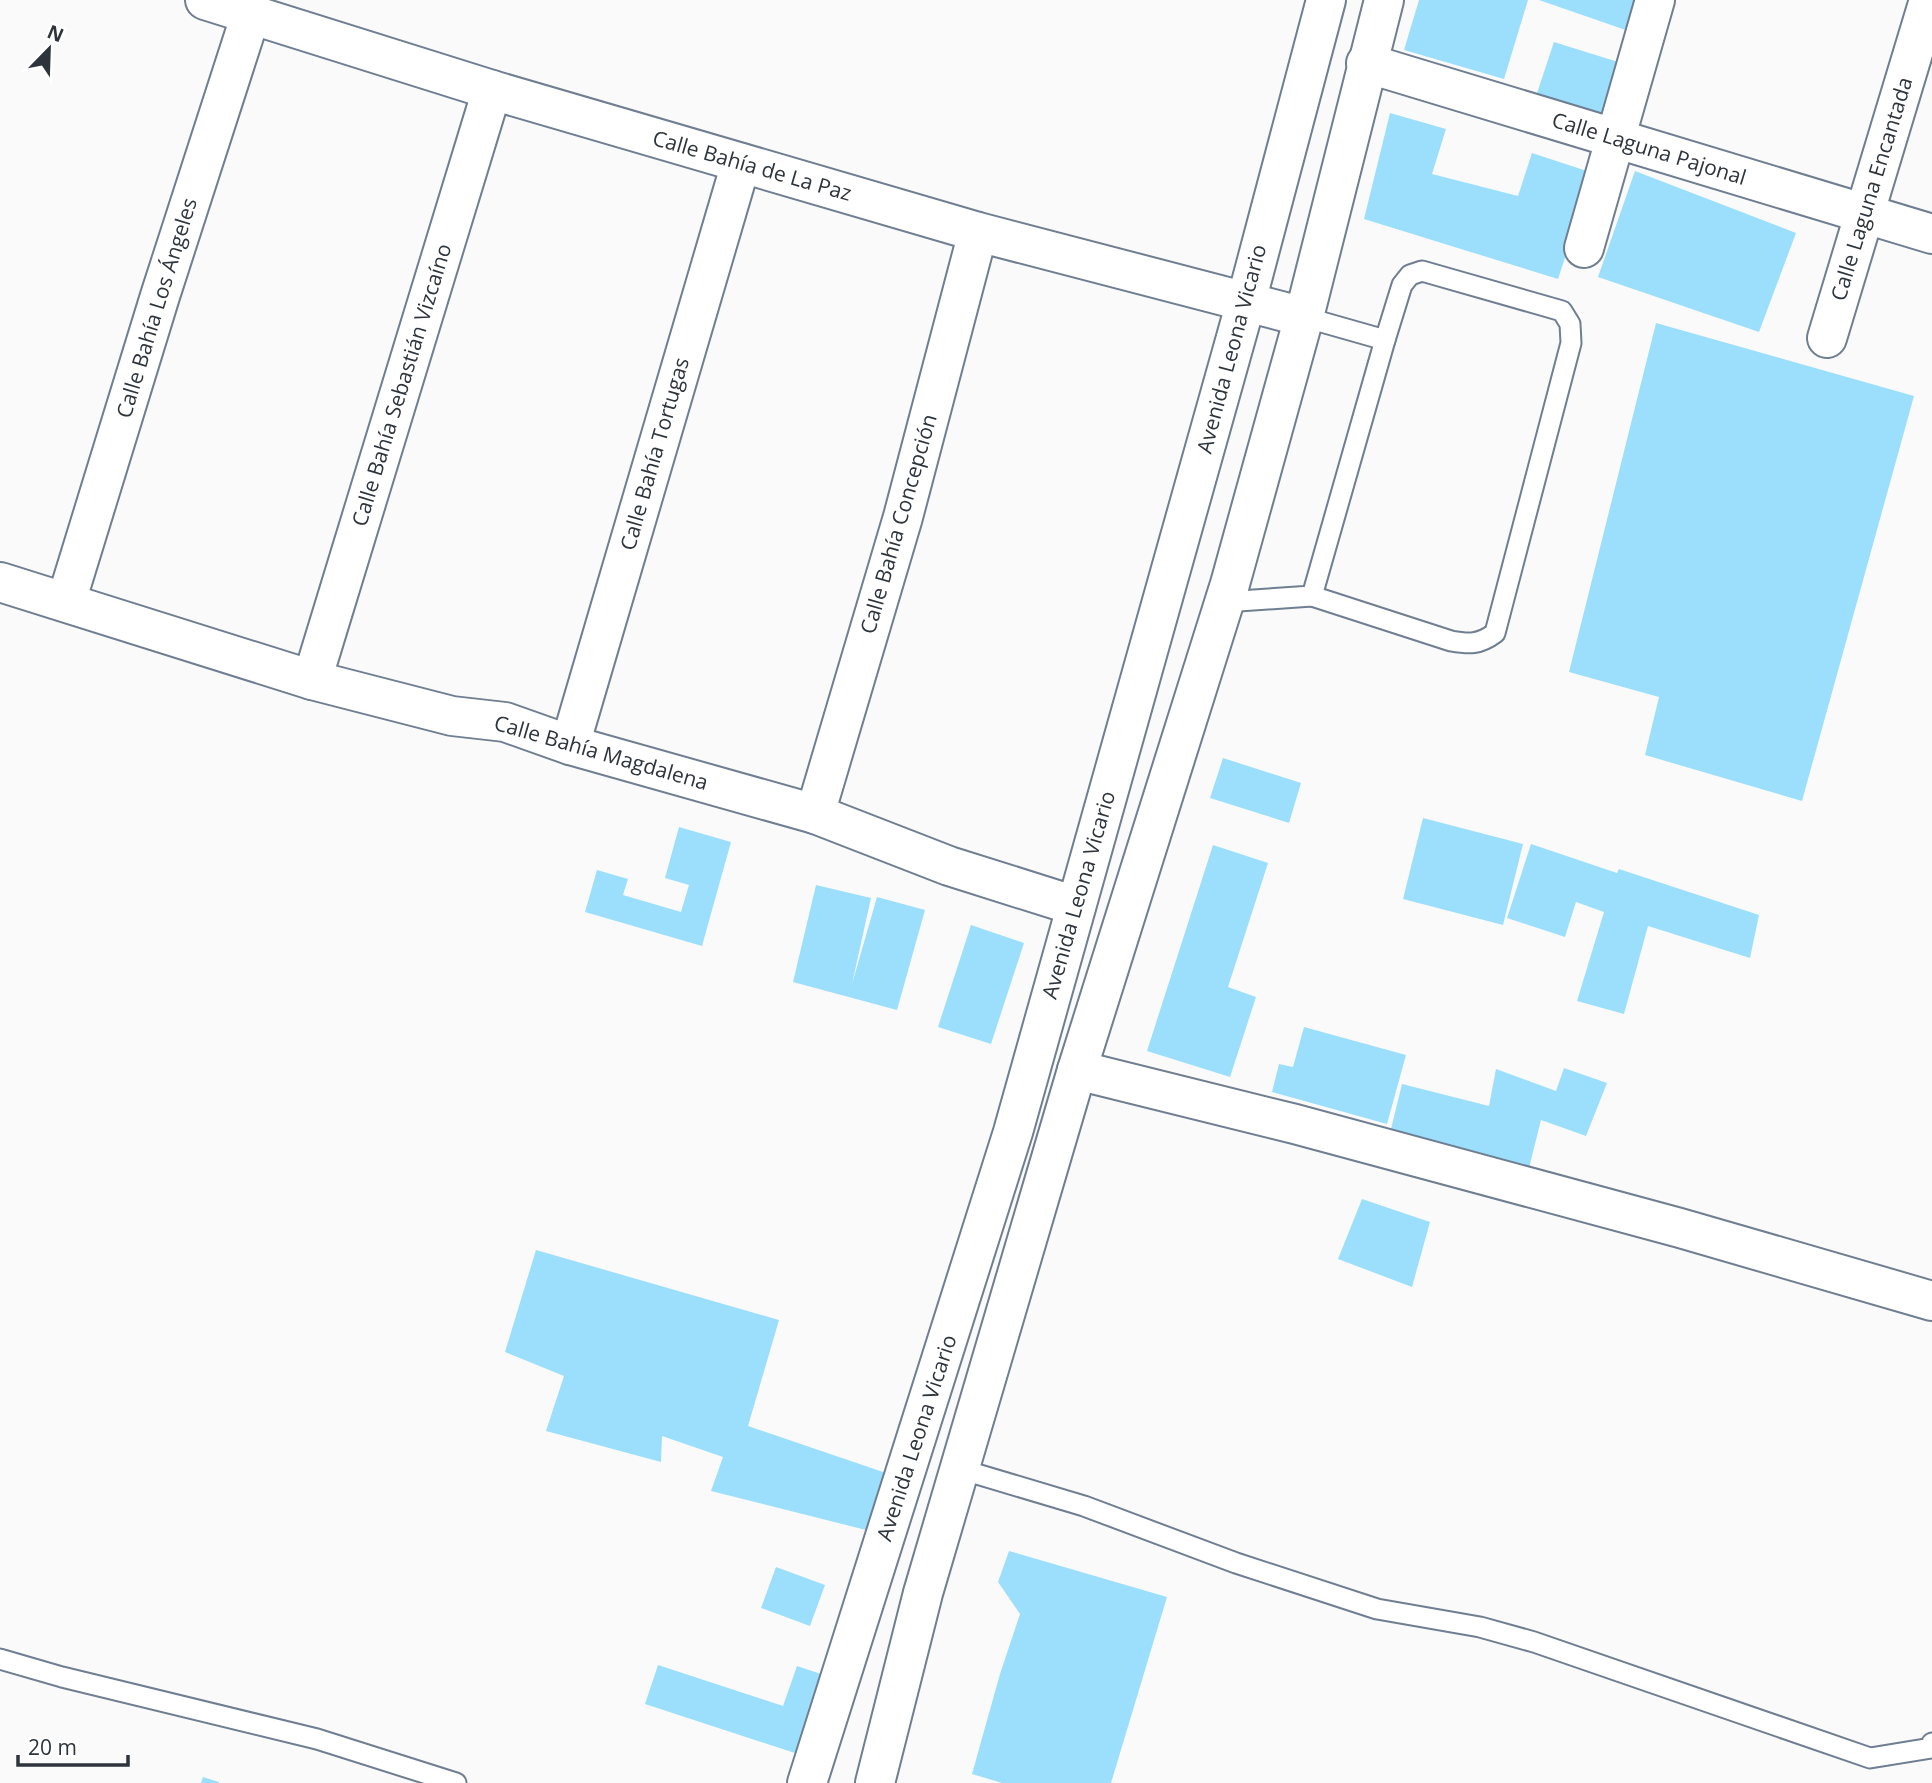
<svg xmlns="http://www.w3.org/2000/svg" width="1932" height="1783" viewBox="0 0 1932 1783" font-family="'Open Sans',sans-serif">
	<rect width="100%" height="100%" fill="#fafafa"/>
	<g fill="#9cdffd">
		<polygon points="1419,0 1528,0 1504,79 1404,50"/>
		<polygon points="1539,0 1652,0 1640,35"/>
		<polygon points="1554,42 1618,62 1614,119 1537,93"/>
		<polygon points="1390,113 1446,129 1432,174 1518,196 1532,153 1593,173 1558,279 1364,219"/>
		<polygon points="1635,171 1796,233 1759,332 1598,277"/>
		<polygon points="1656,323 1914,396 1802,801 1645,755 1659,697 1569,672"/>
		<polygon points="1223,758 1301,783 1289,823 1210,798"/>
		<polygon points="1423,818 1523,844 1503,925 1403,899"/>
		<polygon points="679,827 731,842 702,946 585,912 597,870 628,879 623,895 681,912 689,885 665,878"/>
		<polygon points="1531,844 1617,873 1619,869 1759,915 1750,958 1648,926 1624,1014 1577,1001 1604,912 1576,902 1565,937 1507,918"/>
		<polygon points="1213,845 1268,863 1228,987 1256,997 1230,1077 1147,1051"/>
		<polygon points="816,885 871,898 852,984 877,897 925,910 897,1010 793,982"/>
		<polygon points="971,925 1024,943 991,1044 938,1027"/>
		<polygon points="1304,1027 1406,1055 1387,1124 1272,1092 1279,1064 1293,1067"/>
		<polygon points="1564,1068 1607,1083 1586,1136 1541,1120 1529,1168 1390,1133 1402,1084 1489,1106 1496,1069 1556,1091"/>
		<polygon points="1362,1199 1430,1222 1412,1287 1338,1259"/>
		<polygon points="536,1250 779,1320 748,1426 886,1473 866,1530 711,1491 723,1457 662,1436 661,1462 546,1431 564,1376 505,1352"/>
		<polygon points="1009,1551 1167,1597 1111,1783 1002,1783 972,1774 1000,1674 1020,1614 998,1582"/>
		<polygon points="776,1567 825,1585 810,1626 761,1608"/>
		<polygon points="658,1665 783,1706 797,1666 824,1675 798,1754 645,1704"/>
		<polygon points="203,1777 219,1782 219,1783 201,1783"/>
	</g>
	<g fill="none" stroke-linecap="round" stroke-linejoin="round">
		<g stroke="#6f7e91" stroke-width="23">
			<g id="service">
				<path d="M 1312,596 L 1451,641 C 1469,644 1479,645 1495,633 L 1571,343 L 1570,324 L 1562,311 L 1422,271 L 1410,275 L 1402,285 L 1385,340"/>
				<polyline points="1224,602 1312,596 1385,340 1304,317"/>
				<polyline points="960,1469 1084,1506 1236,1563 1377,1609 1480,1627 1534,1642 1870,1758 1931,1748 1932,1743"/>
				<polyline points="0,1659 62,1677 317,1739 456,1783"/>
			</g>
		</g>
		<g stroke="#6f7e91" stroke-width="42">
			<g id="minor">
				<polyline points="205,0 492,90 978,232 1304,317"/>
				<polyline points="1366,63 1932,234"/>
				<polyline points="1584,248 1655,0"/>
				<polyline points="1827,338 1929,0"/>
				<polyline points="0,582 312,680 452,716 505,722 570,745 815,814 949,866 1076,906"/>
				<polyline points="66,602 160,296 251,14"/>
				<polyline points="312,680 492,90"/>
				<polyline points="570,745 741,163"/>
				<polyline points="815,814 903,517 978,232"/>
				<polyline points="1077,1070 1295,1124 1680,1228 1932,1301"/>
			</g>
		</g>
		<g stroke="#6f7e91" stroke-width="42">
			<g id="tertiary">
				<polyline points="807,1783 1013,1132 1246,302 1326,0"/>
				<polyline points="875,1783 923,1593 1077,1070 1230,584 1304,317 1384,0"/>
			</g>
		</g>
		<use href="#service" stroke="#fff" stroke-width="19"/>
		<use href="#minor" stroke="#fff" stroke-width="38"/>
		<use href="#tertiary" stroke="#fff" stroke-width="38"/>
	</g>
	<g text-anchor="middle" stroke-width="5" stroke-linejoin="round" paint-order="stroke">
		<g font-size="21" fill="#2d343c" stroke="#fff">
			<text transform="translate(1649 149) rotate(17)" y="7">Calle Laguna Pajonal</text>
			<text transform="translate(752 166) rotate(16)" y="7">Calle Bahía de La Paz</text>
			<text transform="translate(1872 189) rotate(-73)" y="7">Calle Laguna Encantada</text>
			<text transform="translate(157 308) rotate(-73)" y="7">Calle Bahía Los Ángeles</text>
			<text transform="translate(1232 349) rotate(-75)" y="7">Avenida Leona Vicario</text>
			<text transform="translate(402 385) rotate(-73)" y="7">Calle Bahía Sebastián Vizcaíno</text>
			<text transform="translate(655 454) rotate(-74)" y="7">Calle Bahía Tortugas</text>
			<text transform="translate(899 524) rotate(-74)" y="7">Calle Bahía Concepción</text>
			<text transform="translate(601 753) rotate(16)" y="7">Calle Bahía Magdalena</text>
			<text transform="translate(1079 895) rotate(-74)" y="7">Avenida Leona Vicario</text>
			<text transform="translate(917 1438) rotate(-72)" y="7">Avenida Leona Vicario</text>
		</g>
	</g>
	<g transform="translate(49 49) rotate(23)" stroke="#ffffff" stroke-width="5" paint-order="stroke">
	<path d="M0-5L12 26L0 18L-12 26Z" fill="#2d343c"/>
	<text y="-10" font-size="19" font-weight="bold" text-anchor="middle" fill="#2d343c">N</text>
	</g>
	<path d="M18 1755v10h110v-10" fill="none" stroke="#2d343c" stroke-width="3.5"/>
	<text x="28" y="1755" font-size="21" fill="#2d343c" stroke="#ffffff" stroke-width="5" paint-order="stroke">20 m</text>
</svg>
